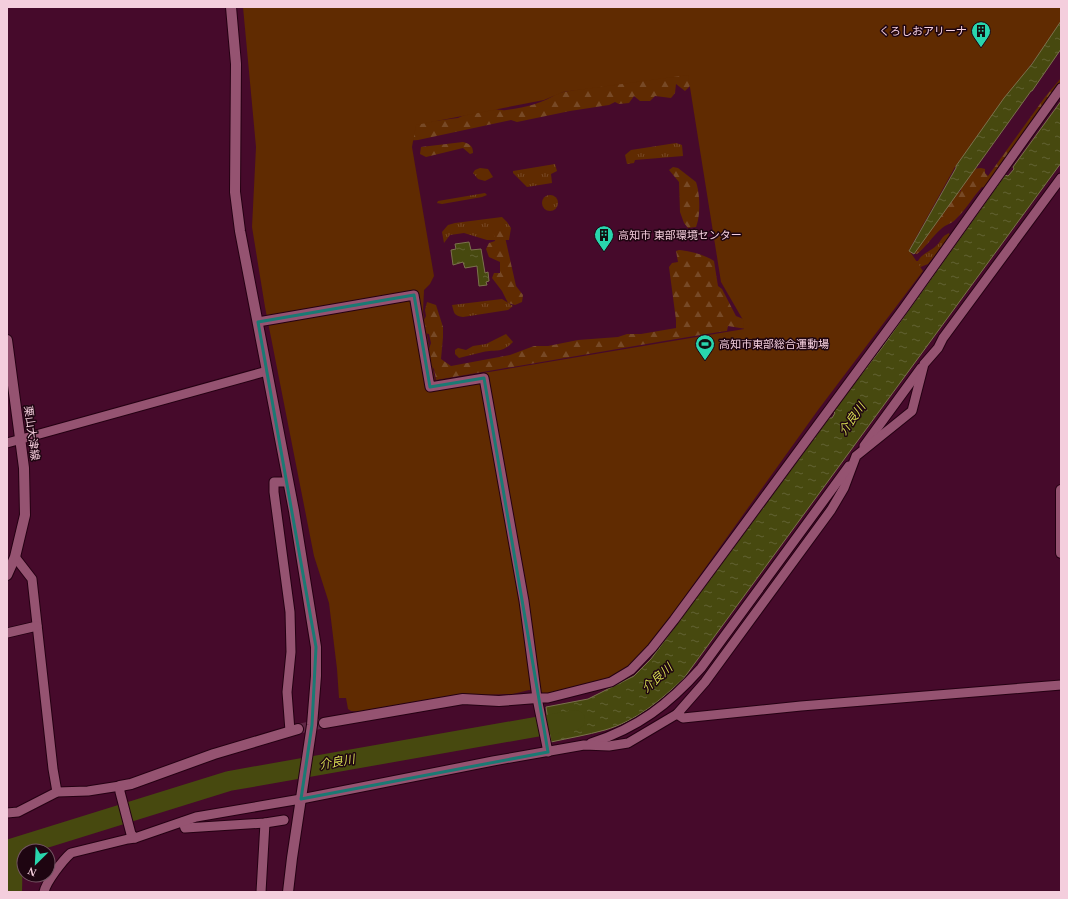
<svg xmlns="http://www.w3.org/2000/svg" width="1068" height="899" viewBox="0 0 1068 899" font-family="'Times New Roman','Noto Sans JP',serif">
	<defs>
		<pattern id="grass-tufts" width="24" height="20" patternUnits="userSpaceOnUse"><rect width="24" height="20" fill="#602b01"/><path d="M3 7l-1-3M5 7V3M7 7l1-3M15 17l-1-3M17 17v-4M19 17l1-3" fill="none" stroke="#774926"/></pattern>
		<pattern id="forest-firs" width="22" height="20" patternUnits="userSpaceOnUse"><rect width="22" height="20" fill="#602b01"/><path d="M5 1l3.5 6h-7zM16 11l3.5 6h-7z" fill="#774926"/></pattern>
		<pattern id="water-ripples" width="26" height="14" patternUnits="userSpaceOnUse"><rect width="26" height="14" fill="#47490f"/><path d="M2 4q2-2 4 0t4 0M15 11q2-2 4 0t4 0" fill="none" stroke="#626232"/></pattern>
	</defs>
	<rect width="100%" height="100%" fill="#460a2b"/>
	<g fill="url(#grass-tufts)">
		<polygon points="676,143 682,145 683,156 635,160 634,163 627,164 625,155 631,150"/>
		<polygon points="555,164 557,171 551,174 552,183 527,187 513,173 513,171"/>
		<polygon points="480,168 488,169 493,177 485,181 478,179 473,173 475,170"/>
		<polygon points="485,193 487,195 482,197 442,204 437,203 438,201"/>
		<circle cx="550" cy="203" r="8"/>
		<polygon points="502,217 507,222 511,228 509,240 487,240 464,233 450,235 444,243 442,232 448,225 455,223"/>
		<path d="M 949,233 L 950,236 L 928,264 L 908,272 L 912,261 L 918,261 C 922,253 932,251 938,244 C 943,238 941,237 949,233 Z"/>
		<path d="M 502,299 L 513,306 L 508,310 L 463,317 C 454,316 454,313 452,305 Z"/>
		<path d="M 506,334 L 513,342 C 501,354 497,349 483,352 C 475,354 467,356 459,358 L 455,354 L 455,350 L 458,348 L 466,350 L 473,346 L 486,344 Z"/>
	</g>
	<g fill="url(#forest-firs)">
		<path d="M 685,70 L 697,79 L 685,91 L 676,84 L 675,93 L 671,98 L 655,96 L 650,101 L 640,101 L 634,96 L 629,103 L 619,104 L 615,102 L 609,105 L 570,111 L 517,122 L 511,120 L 418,140 L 390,142 L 403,125 L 458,118 C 467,113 483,110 494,109 C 498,109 502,111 506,110 C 525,108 543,103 558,93 Z"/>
		<path d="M 1061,78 L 1061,85 L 985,188 L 982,187 C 972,198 965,211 954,221 C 950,224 945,225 941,229 C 932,237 926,247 917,254 L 915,254 L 918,245 L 947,198 L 961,191 L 959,186 L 971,169 L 981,168 L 985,169 L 985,173 L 988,176 L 1045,97 Z"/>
		<path d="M 463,142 C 470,144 473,146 473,153 L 470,154 L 463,148 L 426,157 L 420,154 L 421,147 Z"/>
		<path d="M 673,167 L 678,168 L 696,182 C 700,193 701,216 696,227 L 688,228 L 684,223 L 680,212 L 679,182 L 669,170 Z"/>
		<polygon points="500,226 506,229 505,237 516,286 523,295 522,302 515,305 508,303 502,291 492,278 494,273 500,273 500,262 489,257 486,249 489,243 495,241 494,235 486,232 488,228"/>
		<path d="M 679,250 C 689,251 706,255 714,261 L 718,286 L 722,289 L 736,316 L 748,321 L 746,329 L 728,326 L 727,331 L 719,332 L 664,341 L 436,380 L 434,369 L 429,362 L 428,352 L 431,343 L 429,334 L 425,333 L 423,322 L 426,316 L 425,310 L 427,302 L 436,305 L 443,327 L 443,337 L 441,359 L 451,366 L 510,355 L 534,346 L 548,346 L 578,340 L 618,337 L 627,334 L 641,334 L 676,328 L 676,320 L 669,267 L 672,263 L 678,262 L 676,251 Z"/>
	</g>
	<path fill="#602b01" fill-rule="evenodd" d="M 243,7 L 1061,7 L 1061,22 L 1053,35 L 955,167 L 909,250 L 923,271 L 818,410 L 650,645 L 629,667 L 610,677 L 591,684 L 548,694 L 529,690 L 513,694 L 452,696 L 363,712 L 351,711 L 348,709 L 346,698 L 339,698 L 337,669 L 329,603 L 314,556 L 265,307 L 252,227 L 256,147 ZM 688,75 L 721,282 L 743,320 L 744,329 L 435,381 L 423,312 L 424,290 L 430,284 L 434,276 L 412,147 L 416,125 L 544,100 L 563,92 Z"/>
	<g fill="url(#water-ripples)" stroke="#7b714d">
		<polygon points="1061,21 1061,49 1032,91 1031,91 914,254 909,251 956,168 956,166 1004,98 1032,64"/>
		<path d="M 1061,101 L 1061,163 L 684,678 C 661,700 636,721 605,730 C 587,735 569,738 551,742 L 546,707 L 588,699 L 634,676 L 651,659 L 829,418 L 832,418 L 835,413 L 833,411 L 881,349 L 1005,175 L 1008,176 L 1014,169 L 1013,167 Z"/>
		<polygon points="469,242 471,250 481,249 485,273 488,272 489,281 486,282 487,285 479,286 477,266 465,268 463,262 453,265 451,250 456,249 455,244"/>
	</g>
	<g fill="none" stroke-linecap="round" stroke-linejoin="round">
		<g stroke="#47490f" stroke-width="20">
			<polyline points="7,850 229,781 575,720"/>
			<polyline points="12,892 13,849"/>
		</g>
		<polyline stroke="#602746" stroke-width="10" stroke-dasharray="10 5" stroke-linecap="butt" points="298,729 324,723"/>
		<g stroke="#250013" stroke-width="11">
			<g id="street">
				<polyline points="258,322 414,295 430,387 484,378 524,601 537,698 548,752"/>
				<polyline points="7,443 267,371"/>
				<polyline points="864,446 921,368"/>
				<polyline points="288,482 274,482 274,492 290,612 291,652 287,692 290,731"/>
				<polyline points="15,557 32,579 53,769 57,792"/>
				<polyline points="7,633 37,626"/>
				<polyline points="537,698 548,698 611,682 631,670 652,648 674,620 904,308 1061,88"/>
				<polyline points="677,714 705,682 831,510 844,488 856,456 912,411 924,364 938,348 943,338 1061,178"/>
				<path d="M 591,743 C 638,728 669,704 701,668 L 849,466"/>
				<polyline points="7,813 18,812 57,792 88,791 120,786 120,792 131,834 135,838"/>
				<polyline points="183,822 185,828 265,823 284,820"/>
				<path d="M 44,892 C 46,882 63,860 71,853 L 128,839 L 135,838 L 196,817 L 301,799 L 493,761 L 584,745 L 609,746 L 628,743 L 677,714 L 683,718 L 801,706 L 1061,685"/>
				<polyline points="261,892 265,823"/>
			</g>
		</g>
		<g stroke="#250013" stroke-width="12">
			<g id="secondary">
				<polyline points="231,7 236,64 235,192 240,231 294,511 316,647 316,676 312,725 292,858 288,892"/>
				<polyline points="7,340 24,468 25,515 15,557 7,575"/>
				<polyline points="1061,490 1061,553"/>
				<polyline points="324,723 463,699 499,701 537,698"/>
				<polyline points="120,786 131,784 214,754 298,729"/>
			</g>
		</g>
		<use href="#street" stroke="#955371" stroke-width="9"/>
		<use href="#secondary" stroke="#955371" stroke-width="10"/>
	</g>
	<path fill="none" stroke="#1a7a74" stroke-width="3" stroke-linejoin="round" d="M 414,295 L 430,387 L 484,378 L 548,752 L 301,799 L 312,725 L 316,647 L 258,322 Z"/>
	<defs>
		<g id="building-pin" transform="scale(1)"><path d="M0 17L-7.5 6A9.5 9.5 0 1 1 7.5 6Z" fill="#29d5ad" stroke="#1e0511"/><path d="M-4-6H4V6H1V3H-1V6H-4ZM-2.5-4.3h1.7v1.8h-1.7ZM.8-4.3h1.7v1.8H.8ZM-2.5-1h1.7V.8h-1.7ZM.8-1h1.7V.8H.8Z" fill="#111"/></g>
		<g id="stadium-pin" transform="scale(1)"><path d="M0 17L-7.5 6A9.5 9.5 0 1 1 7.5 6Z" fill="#29d5ad" stroke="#1e0511"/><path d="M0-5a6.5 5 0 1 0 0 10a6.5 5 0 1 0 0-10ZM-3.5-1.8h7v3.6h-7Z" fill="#111"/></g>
	</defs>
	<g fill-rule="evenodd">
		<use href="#building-pin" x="981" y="31"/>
		<use href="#building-pin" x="604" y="235"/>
		<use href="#stadium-pin" x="705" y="344"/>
	</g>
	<g text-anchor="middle" stroke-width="3" stroke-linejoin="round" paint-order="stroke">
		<g font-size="11" fill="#f4cedd" stroke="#1e0511" text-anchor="start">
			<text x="967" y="35" text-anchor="end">くろしおアリーナ</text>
			<text x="618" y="239">高知市 東部環境センター</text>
			<text x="719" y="348">高知市東部総合運動場</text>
		</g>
		<g font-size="11" fill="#f4cedd" stroke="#1e0511">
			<text transform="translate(32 433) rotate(82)" y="4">栗山大津線</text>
		</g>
		<g font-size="12" font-style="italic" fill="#d6dc52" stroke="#1e0511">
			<text transform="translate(852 419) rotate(-54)" y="4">介良川</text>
			<text transform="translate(657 678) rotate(-42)" y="4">介良川</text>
			<text transform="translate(337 762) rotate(-10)" y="4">介良川</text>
		</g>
	</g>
	<rect width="1068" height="899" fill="none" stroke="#f4cedd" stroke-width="16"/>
	<g transform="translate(36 863) rotate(204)"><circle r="19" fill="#1e0511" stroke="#745563"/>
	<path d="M0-3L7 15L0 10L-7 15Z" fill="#29d5ad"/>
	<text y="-6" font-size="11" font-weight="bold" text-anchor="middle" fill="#f4cedd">N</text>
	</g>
</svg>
